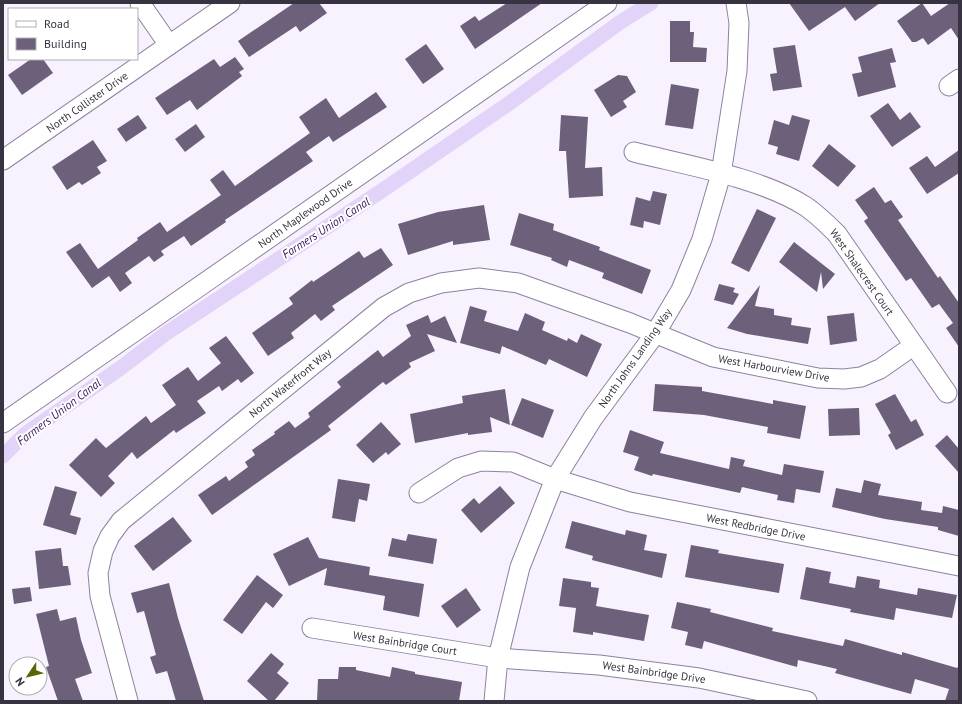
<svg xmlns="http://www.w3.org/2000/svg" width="962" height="704" viewBox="0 0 962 704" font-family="'PT Sans',sans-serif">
	<rect width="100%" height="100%" fill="#f7f2fe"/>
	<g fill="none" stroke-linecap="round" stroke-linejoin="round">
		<polyline stroke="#e2d3f8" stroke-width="15" points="3,456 24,435 122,367 165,334 380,192 511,102 619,23 651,3"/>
	</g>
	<g fill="#6c607b">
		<polygon points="294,3 319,3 327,13 300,32 296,26 249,57 238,41"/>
		<polygon points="507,3 542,3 475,49 460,26 475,16 479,21"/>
		<polygon points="789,3 880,3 855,21 845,7 809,31"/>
		<polygon points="922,3 931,16 950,3 959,3 959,40 951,28 928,45 923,38 916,42 912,42 897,21"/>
		<polygon points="670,21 690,21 690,32 694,32 693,47 707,48 706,62 670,62"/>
		<polygon points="426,44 444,69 423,84 405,59"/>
		<polygon points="795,45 802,87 773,91 770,74 777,73 773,48"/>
		<polygon points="892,48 896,62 890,63 896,87 858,97 852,74 862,72 858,57"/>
		<polygon points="235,57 244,69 239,72 242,76 197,110 190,100 167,115 155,98 214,59 220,67"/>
		<polygon points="31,59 43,59 53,73 22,95 8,75"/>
		<polygon points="618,75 627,76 636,92 623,101 627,107 611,117 594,90"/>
		<polygon points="671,84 699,89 693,129 665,125"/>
		<polygon points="376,92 387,107 333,142 329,136 306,152 313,161 225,220 226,222 191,246 184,236 161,251 164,255 154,262 149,256 125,273 132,283 120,292 109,276 92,288 66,252 80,243 98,269 138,240 137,238 160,222 167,232 221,195 210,180 223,170 235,186 310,133 299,117 326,98 339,118"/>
		<polygon points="888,103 900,120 910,112 921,127 892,147 870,116"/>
		<polygon points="138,115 147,128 126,142 117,129"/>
		<polygon points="561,115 588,117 585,168 602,167 603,196 569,198 566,151 559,151"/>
		<polygon points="792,115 810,120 799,161 776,154 778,147 768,144 774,120 789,125"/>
		<polygon points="196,124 205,137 185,152 175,139"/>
		<polygon points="93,140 107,161 97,167 101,173 82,185 79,182 67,190 52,167"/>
		<polygon points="829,144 856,166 838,187 812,166"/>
		<polygon points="959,150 959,173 927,194 909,168 927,156 935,167"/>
		<polygon points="874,187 885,203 891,200 903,217 898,220 938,278 940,276 959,303 959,347 946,328 953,323 939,304 932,308 911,278 906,281 864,221 868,218 855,200"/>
		<polygon points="653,191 667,194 660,225 644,221 643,228 630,225 636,197 650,201"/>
		<polygon points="484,205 490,240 453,245 453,241 408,255 398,224 438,212"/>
		<polygon points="757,209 776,218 749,272 731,263"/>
		<polygon points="519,213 554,224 553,230 600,247 599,250 651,270 642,294 602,278 604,273 569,260 567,267 551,260 552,258 510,245"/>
		<polygon points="794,242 835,274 823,289 821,272 817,292 779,262"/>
		<polygon points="381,248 393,265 332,306 335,310 321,321 315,314 291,333 294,338 268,356 252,333 293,304 289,298 312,280 313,282 359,251 364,258"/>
		<polygon points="719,284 735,288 733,292 739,294 733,305 714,300"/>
		<polygon points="760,285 755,306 774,309 774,315 792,318 791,325 811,328 808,344 747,334 727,328"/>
		<polygon points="470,306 487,311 484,321 518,331 525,313 545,322 542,330 567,341 568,338 577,343 581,334 602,344 587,377 549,359 546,365 502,346 500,354 460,343"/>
		<polygon points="854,313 857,341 830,345 827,316"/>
		<polygon points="428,315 431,323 445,316 457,343 427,334 435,351 409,363 411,367 386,385 383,382 328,426 331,430 212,515 198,495 226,476 229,481 248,467 245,462 255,455 252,450 275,434 274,432 289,421 295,428 310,417 308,413 341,387 337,382 378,350 383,357 411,336 406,325"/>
		<polygon points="226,336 254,373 241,383 238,379 222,391 219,386 197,401 206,413 176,433 174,430 137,459 132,452 108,476 115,483 101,497 69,465 96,438 106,448 146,416 151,423 176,405 162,385 188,367 198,381 221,363 209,348"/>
		<polygon points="655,384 702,387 702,391 773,404 773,400 806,406 800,439 767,433 768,427 704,415 653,411"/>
		<polygon points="505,389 510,425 490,417 492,432 468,435 468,433 415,443 410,414 463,403 462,396"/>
		<polygon points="895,394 911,422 916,419 924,435 896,450 888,435 891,433 875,404"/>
		<polygon points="522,398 554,410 543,438 511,425"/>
		<polygon points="859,408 860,435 829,436 828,409"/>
		<polygon points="381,422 401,444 388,455 386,452 373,463 356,445"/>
		<polygon points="630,430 664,442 660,453 729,469 731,457 745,460 743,466 782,475 784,464 824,471 820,493 796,489 794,503 777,500 778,495 742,487 740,493 653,474 652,476 634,470 639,457 623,452"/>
		<polygon points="947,435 959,449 959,473 935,446"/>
		<polygon points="338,479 370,484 367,501 359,499 355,522 332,518"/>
		<polygon points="864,480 881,484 878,495 922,502 921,510 942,513 943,506 959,510 959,536 938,530 938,527 885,519 832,507 836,488 861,493"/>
		<polygon points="55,486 77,492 70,515 81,518 76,535 43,525"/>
		<polygon points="500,486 515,503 481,533 461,510 474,498 479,504"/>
		<polygon points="173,517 192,541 153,571 134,546"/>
		<polygon points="572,521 625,535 626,530 647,535 644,550 667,554 662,578 592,560 593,556 565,548"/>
		<polygon points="408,534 437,539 433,564 388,556 392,538 406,541"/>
		<polygon points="308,537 319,558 370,567 369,575 424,584 419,617 383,610 385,596 324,585 327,568 289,586 273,554"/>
		<polygon points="691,545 719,550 718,553 784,564 779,593 685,577"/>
		<polygon points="61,548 63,566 68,566 71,585 39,589 35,551"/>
		<polygon points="806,567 831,572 829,583 855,588 857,576 880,580 879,588 917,595 918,588 957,595 952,618 896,608 894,620 850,612 851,609 800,599"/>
		<polygon points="257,575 283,595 273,608 266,602 242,634 223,620"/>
		<polygon points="563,578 591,582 591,587 599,588 596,606 649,615 644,641 593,632 593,635 573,632 576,608 559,606"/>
		<polygon points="169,583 178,618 204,701 176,701 167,671 156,674 150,657 156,655 144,611 137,613 131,593"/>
		<polygon points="30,587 32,601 14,604 12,589"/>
		<polygon points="466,588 481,610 457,628 441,606"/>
		<polygon points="677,602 711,609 710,612 773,628 772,631 843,646 845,639 902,655 902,652 957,668 959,666 959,701 945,701 949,689 915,679 911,694 835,673 837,669 798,660 797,667 704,641 702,649 685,645 688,632 671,628"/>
		<polygon points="57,609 60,621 76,617 81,640 92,673 75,679 83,701 58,701 46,667 49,666 36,614"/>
		<polygon points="271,653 284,664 277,673 289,683 274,701 269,701 247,681"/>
		<polygon points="339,667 356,667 356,670 390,677 392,667 415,672 415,674 462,682 459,701 317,701 318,679 338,679"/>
	</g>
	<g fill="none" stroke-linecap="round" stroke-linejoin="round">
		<g stroke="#8d829e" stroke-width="21">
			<g id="minor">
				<polyline points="140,3 169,45"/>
				<polyline points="949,86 959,79"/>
				<path d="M 634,152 C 686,165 761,178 805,206 C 817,214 827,224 837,234 L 947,393"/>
				<polyline points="3,160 230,3"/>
				<polyline points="3,423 607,3"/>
				<polyline points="419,493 458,468 481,461 513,462 555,479 630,502 959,566"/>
				<polyline points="312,628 498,658 599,665 699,678 807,701"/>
				<polyline points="128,701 100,596 98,573 103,551 110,536 121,521 384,307 409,293 441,283 479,278 518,283 630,323 713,357 818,378 844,379 861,377 880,369 913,346"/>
				<polyline points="494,701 498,658 520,567 555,479 593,418 655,334 681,290 702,239 721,174 737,71 739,23 736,3"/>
			</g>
		</g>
		<use href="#minor" stroke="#fff" stroke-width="19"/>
	</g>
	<g text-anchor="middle" stroke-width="4" stroke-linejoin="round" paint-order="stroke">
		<g font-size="11" fill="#383340" stroke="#fff">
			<text transform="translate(87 102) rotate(-35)" y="4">North Collister Drive</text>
			<text transform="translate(305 213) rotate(-35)" y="4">North Maplewood Drive</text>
			<text transform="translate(862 272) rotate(55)" y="4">West Shalecrest Court</text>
			<text transform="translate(635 358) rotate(-55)" y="4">North Johns Landing Way</text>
			<text transform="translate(774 368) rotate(10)" y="4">West Harbourview Drive</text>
			<text transform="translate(290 383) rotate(-39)" y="4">North Waterfront Way</text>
			<text transform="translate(756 527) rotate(11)" y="4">West Redbridge Drive</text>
			<text transform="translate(405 643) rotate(9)" y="4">West Bainbridge Court</text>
			<text transform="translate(654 672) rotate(8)" y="4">West Bainbridge Drive</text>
		</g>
		<g font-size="12" font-style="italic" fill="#3b175d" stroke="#fff">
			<text transform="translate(326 228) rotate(-33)" y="4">Farmers Union Canal</text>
			<text transform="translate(59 412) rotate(-37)" y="4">Farmers Union Canal</text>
		</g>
	</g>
	<rect width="962" height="704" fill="none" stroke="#383340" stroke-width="8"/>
	<rect x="8" y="8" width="130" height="52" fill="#ffffff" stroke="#afadb3"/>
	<rect x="16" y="21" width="20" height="6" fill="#ffffff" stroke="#afadb3"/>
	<text x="44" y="28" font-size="12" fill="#383340">Road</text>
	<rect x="16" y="38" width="20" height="12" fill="#6c607b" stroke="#afadb3"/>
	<text x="44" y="48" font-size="12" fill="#383340">Building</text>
	<g transform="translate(28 676) rotate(235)"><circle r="19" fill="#ffffff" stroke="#afadb3"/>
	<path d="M0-3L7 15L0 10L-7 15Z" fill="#5c6506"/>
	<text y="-6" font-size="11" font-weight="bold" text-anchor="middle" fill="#383340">N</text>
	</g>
</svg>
